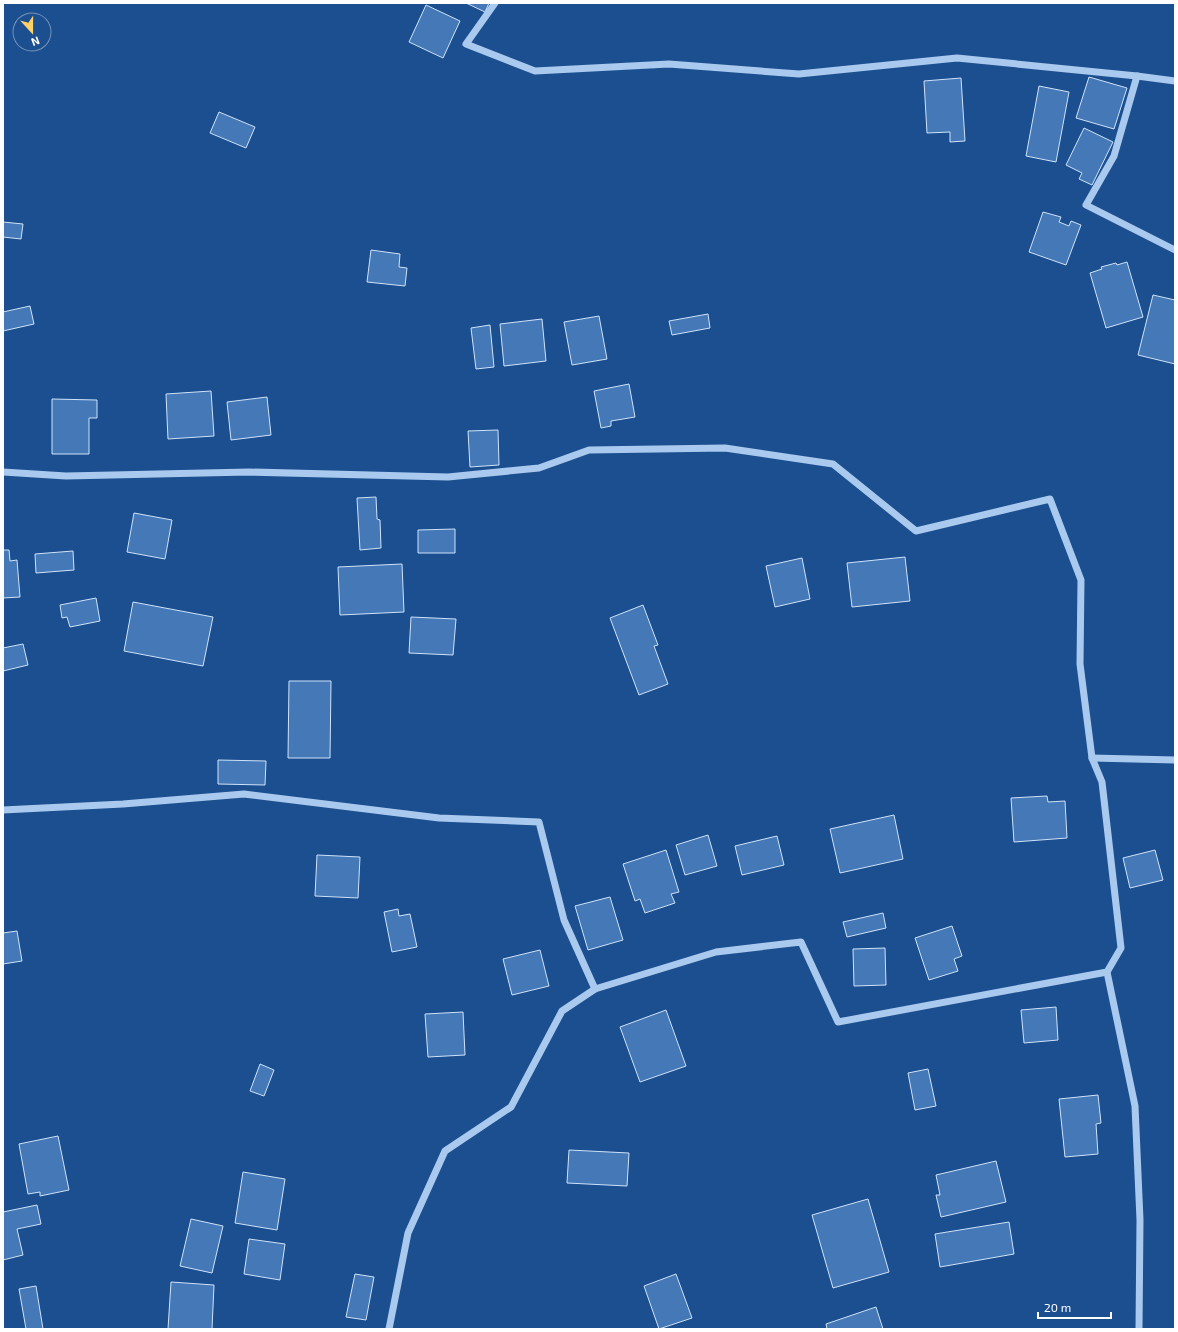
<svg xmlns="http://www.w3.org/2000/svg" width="1178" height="1332" viewBox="0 0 1178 1332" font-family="'Exo 2',sans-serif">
	<rect width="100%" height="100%" fill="#1b4f8f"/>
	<g fill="#4478b7" stroke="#cfe3fa">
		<polygon points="466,3 489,3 485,12"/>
		<polygon points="426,5 460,21 443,58 409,42"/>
		<polygon points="1089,77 1127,88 1114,129 1076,118"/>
		<polygon points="961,78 965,141 950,142 950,132 927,133 924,81"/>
		<polygon points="1039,86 1069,92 1056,162 1026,156"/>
		<polygon points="219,112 255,127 246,148 210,133"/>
		<polygon points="1084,128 1113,142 1092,185 1079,179 1082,173 1066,165"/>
		<polygon points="1043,212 1061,217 1059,222 1069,226 1071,221 1081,225 1066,265 1029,252"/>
		<polygon points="3,222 23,224 21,239 3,237"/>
		<polygon points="371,250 400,254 399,267 407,268 405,286 367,282"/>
		<polygon points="1127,262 1143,317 1106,328 1090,273 1102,269 1101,267 1116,263 1117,265"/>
		<polygon points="1153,295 1175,300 1175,364 1138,355"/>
		<polygon points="30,306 34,324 3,331 3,312"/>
		<polygon points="708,314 710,328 672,335 669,321"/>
		<polygon points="599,316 607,359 572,365 564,322"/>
		<polygon points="542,319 546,361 504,366 500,324"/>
		<polygon points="490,325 494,367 476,369 471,328"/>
		<polygon points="629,384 635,417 611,421 611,426 601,428 594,391"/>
		<polygon points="211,391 214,436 168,439 166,394"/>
		<polygon points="267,397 271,435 231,440 227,402"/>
		<polygon points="52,399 97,400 97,418 89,418 89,454 52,454"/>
		<polygon points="498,430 499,465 470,467 468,431"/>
		<polygon points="376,497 377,519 380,520 381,548 360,550 357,498"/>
		<polygon points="134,513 172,520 165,559 127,552"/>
		<polygon points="455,529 455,553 418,553 418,530"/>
		<polygon points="3,550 9,550 10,561 17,560 20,597 3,598"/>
		<polygon points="73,551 74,570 36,573 35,554"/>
		<polygon points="905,557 910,601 852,607 847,563"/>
		<polygon points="802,558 810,599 775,607 766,566"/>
		<polygon points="402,564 404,612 340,615 338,567"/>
		<polygon points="96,598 100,621 70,627 67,617 62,618 60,605"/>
		<polygon points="133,602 213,617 203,666 124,651"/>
		<polygon points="643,605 658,645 654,646 668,684 639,695 610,618"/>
		<polygon points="411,617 456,619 453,655 409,653"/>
		<polygon points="23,644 28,665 3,671 3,648"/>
		<polygon points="289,681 331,681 330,758 288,758"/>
		<polygon points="218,760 266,761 265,785 218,784"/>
		<polygon points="1047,796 1048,802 1065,801 1067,838 1014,842 1011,798"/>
		<polygon points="894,815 903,859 840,873 830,829"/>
		<polygon points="708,835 717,866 685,875 676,845"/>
		<polygon points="777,836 784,865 742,875 735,846"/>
		<polygon points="666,850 679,892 671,894 675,903 645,913 640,899 635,901 623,864"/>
		<polygon points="1155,850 1163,880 1130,888 1123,858"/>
		<polygon points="317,855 360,857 358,898 315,896"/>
		<polygon points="610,897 623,940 588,950 575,906"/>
		<polygon points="398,909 399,916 410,914 417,947 392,952 384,912"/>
		<polygon points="883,913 886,928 847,937 843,922"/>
		<polygon points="952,926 962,956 954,959 958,971 929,980 915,938"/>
		<polygon points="17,931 22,961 3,964 3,933"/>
		<polygon points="885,948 886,985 854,986 853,949"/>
		<polygon points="540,950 549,986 512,995 503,959"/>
		<polygon points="1056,1007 1058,1040 1024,1043 1021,1010"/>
		<polygon points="666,1010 686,1066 640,1082 620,1027"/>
		<polygon points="463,1012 465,1055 428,1057 425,1014"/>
		<polygon points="260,1064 274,1070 264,1096 250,1091"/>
		<polygon points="928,1069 936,1106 915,1110 908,1073"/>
		<polygon points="1098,1095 1101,1123 1096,1124 1098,1154 1065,1157 1059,1099"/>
		<polygon points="58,1136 69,1190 40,1196 40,1192 28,1194 19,1144"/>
		<polygon points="569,1150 629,1153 627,1186 567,1183"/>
		<polygon points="996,1161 1006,1202 941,1217 936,1195 940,1195 936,1175"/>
		<polygon points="243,1172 285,1179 277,1230 235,1223"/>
		<polygon points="868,1199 889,1272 833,1288 812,1215"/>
		<polygon points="37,1205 41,1224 17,1229 23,1255 3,1260 3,1212"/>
		<polygon points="191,1219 223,1226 212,1273 180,1266"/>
		<polygon points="1009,1222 1014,1254 940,1267 935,1234"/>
		<polygon points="249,1239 285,1244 280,1280 244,1274"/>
		<polygon points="355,1274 374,1277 366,1320 346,1317"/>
		<polygon points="676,1274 692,1318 659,1329 644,1286"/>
		<polygon points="171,1282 214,1285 212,1329 168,1329"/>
		<polygon points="36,1286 43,1329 26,1329 19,1289"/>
		<polygon points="876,1307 883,1329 827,1329 826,1324"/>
	</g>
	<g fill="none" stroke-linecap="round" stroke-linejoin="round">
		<g stroke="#a9c9ee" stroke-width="7">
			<polyline points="495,3 466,44 535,71 669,64 799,74 957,58 1137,76"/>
			<polyline points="1175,81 1137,76 1114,156 1086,205 1175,250"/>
			<polyline points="3,472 66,476 249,472 448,477 539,468 589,450 725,448 833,464 916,531 1050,499 1081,580 1080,664 1092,758 1102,782 1121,948 1107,972 838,1022 801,942 716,952 595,989 564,920 539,822 439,818 244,794 123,804 3,810"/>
			<polyline points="1092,758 1175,760"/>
			<polyline points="1107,972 1135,1106 1140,1220 1139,1329"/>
			<polyline points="389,1329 408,1233 445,1151 511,1107 562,1011 595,989"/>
		</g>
	</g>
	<rect width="1178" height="1332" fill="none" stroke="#ffffff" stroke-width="8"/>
	<g transform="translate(32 32) rotate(159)"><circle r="19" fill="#1b4f8f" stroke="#7695bc"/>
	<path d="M0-3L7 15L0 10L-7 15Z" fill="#ffd166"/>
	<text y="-6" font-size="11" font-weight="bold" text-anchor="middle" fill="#ffffff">N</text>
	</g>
	<path d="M1038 1312v6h73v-6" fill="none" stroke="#ffffff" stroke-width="2"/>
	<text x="1044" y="1312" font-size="12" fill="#ffffff" stroke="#1b4f8f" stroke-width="3" paint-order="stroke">20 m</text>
</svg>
